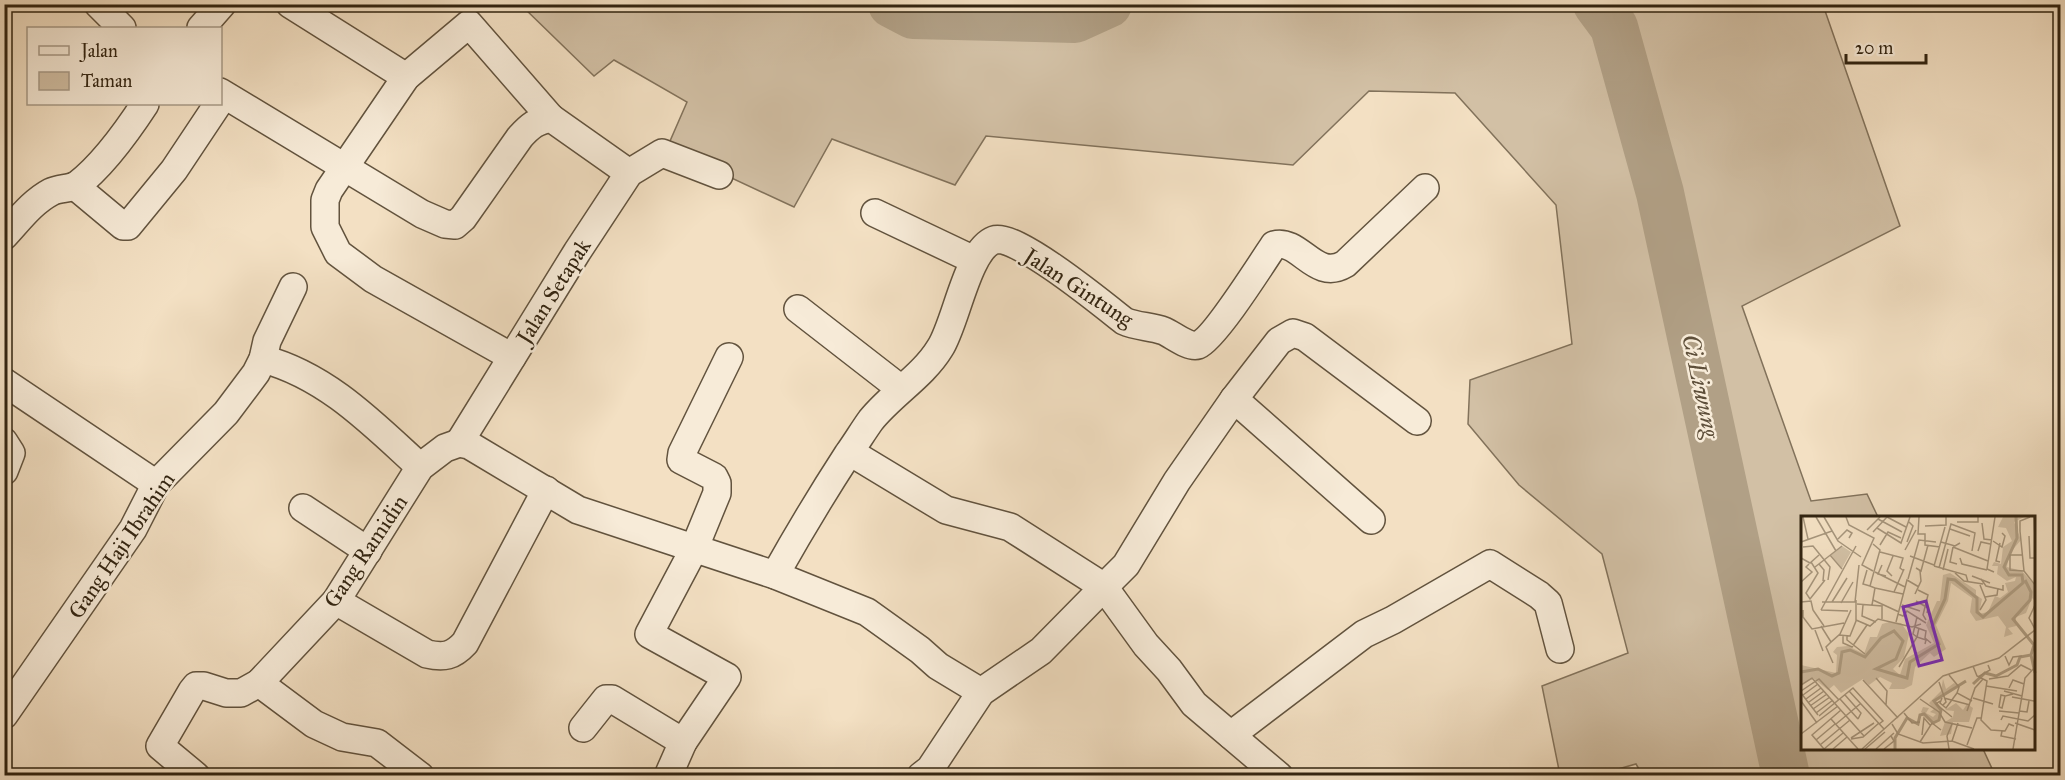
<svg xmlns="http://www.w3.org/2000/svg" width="2065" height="780" viewBox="0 0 2065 780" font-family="'IM FELL Great Primer',serif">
	<rect width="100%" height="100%" fill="#f3e0c3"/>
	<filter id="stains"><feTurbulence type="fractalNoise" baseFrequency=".00333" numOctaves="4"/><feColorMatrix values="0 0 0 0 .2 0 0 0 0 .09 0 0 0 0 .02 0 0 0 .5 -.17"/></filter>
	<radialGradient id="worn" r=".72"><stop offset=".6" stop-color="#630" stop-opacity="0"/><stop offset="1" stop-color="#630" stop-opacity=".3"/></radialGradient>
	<polygon fill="#d2c0a5" stroke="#82725b" stroke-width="1.5" points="521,5 1823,5 1900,226 1742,306 1811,501 1867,494 1878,517 1802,518 1802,748 1983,749 1995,775 1643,776 1636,764 1597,775 1560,775 1542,686 1628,653 1602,554 1519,485 1468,424 1470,380 1572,344 1556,205 1455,93 1369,91 1293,165 986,136 955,185 832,139 794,207 667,148 687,102 614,60 594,76"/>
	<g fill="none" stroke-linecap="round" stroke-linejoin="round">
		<g stroke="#b1a086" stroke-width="48">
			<polyline points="892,4 913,15 1075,19 1108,4"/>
			<polyline points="1597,4 1614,27 1660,193 1786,776"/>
		</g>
		<g stroke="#62533e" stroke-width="30">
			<g id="minor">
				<polyline points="98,4 122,28"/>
				<polyline points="290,4 406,77"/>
				<polyline points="201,28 222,4"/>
				<path d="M 220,92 L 422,214 L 445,224 L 455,225 L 463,218 L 520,137 C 530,126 536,121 551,118 L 629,173"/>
				<polyline points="75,186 123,226 128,226 174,170 218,104"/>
				<polyline points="875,213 974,260"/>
				<path d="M 4,236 C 19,220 32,202 51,192 C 59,188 70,189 77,185 C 102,166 128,130 145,104"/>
				<polyline points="798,309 901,389"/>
				<polyline points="512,357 373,279 338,253 325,227 325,200 329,190 406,77 469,24 551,118"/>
				<path d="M 263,359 C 327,376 373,424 420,467"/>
				<polyline points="4,382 156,484"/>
				<polyline points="1234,399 1371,520"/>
				<polyline points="4,442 11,453 4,471"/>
				<polyline points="459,443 577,252 629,173 662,153 719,175"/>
				<polyline points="850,452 946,510 1010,527 1104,587 1126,565 1177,481 1234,399 1279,341 1293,333 1305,337 1417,421"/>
				<polyline points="303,508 368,551"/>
				<path d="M 775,575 C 798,534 822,494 848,454 C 856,443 863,431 871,420 C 892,394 923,376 940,348 C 956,324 967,250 994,240 C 1015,232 1105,306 1124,321 C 1137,327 1151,326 1164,331 C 1173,335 1189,348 1198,345 C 1214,339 1262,263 1274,245 C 1300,238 1315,282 1345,264 L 1425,188"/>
				<path d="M 336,601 L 427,654 C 444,658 453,656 465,643 L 546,490"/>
				<polyline points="259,683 314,724 342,737 377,743 420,776"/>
				<polyline points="4,715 133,529 156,484 226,413 256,373 263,359 267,341 293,287"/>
				<polyline points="583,728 606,699 612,699 683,742"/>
				<polyline points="1231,735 1364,634 1393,620 1490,564 1539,595 1548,603 1560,649"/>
				<polyline points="196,776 160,746 192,691 196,686 204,686 226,693 241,693 259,683 336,601 420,467 445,448 459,443 469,445 578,510 775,575 867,612 920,650 938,666 981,692"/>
				<polyline points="668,776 683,742 727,677 649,634 694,549 717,493 717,483 714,477 681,460 682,453 729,357"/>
				<polyline points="921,776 930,769 981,692 1041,651 1104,587 1146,645 1169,670 1194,704 1279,776"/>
			</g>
		</g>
		<use href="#minor" stroke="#f7ebd8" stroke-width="27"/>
	</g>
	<g text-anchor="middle" stroke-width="5" stroke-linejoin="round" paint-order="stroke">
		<g font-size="22" fill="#322411" stroke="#f7ebd8">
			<text transform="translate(1079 287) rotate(33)" y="8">Jalan Gintung</text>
			<text transform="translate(553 291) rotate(-58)" y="8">Jalan Setapak</text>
			<text transform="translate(121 545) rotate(-56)" y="8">Gang Haji Ibrahim</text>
			<text transform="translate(365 551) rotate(-56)" y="8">Gang Ramidin</text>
		</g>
		<g font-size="24" font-style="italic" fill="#5e4f3a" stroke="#f7ebd8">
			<text transform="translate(1701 386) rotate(78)" y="8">Ci Liwung</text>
		</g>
	</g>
	<g transform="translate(1801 516)">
		<rect width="234" height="234" fill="#f3e0c3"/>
		<path d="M 202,1 L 223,1 L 213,6 L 220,24 L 208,38 L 206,51 L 221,55 L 234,70 L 234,85 L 231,82 L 225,97 L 215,101 L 215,110 L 207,112 L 212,118 L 203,121 L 205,111 L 197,100 L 175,105 L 169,96 L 171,82 L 150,67 L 147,85 L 135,109 L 145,133 L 133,141 L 129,137 L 114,151 L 111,169 L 103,173 L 88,173 L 91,167 L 79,161 L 68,169 L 62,163 L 40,177 L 33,169 L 27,174 L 11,161 L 0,168 L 0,149 L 35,157 L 36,139 L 32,136 L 36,131 L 47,130 L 63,138 L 69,121 L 76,121 L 81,108 L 88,106 L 100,107 L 108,118 L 103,141 L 92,153 L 99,159 L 104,143 L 133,127 L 125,109 L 136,85 L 139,85 L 142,59 L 149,57 L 175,74 L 175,79 L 181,83 L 178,98 L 187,96 L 194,80 L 199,82 L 207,76 L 204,67 L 214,65 L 215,61 L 206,65 L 196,58 L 197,50 L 191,50 L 193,46 L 200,48 L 202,31 L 211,25 L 205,12 L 197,11 ZM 41,30 L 50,36 L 41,52 L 30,39 ZM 142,163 L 145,173 L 153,167 L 156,169 L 133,185 L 140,197 L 139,202 L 131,206 L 120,196 L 122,191 L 128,192 L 125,197 L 132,201 L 135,198 L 129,196 L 133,193 L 128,187 L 140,175 ZM 155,187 L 162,194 L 166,188 L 172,192 L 168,206 L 152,206 L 150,218 L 139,220 L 144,206 L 152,201 L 153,195 L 144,194 Z" fill="#d2c0a5"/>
		<path fill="none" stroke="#b1a086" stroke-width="3" d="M 230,139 L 234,157M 0,156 L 17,153 L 31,160 L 38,157 L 41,136 L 49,134 L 64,141 L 80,122 L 93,115 L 102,125 L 95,143 L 75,153 L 106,162 L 109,146 L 138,128 L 131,111 L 144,83 L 147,63 L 154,64 L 176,82 L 176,96 L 182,101 L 222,67 L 221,59 L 208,59 L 203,51 L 216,22 L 215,1M 172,168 L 184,157 L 195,160 L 216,149 L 219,141 L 230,139 L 233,129 L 212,103 L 229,84 L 230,76 L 224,64M 94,233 L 94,222 L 106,202 L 117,208 L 119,199 L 123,198 L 132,207 L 138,204 L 140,194 L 133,185 L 165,165"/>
		<path fill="none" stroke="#a6957c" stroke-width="1.5" d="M 2,1 L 7,23M 15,1 L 35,35M 23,1 L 37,25 L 60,41M 45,1 L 48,9 L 73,22 L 61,49 L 72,55M 86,1 L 105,11M 118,1 L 117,18 L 124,18 L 124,29 L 139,31M 229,1 L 219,5 L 219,15 L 223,55 L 234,69M 233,1 L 234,23M 77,3 L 101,16M 156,6 L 177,6 L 177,1M 181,7 L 183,23 L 191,24M 124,10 L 145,9 L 145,1M 76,12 L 100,27 L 109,1M 149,13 L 169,20M 66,14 L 79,1M 72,16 L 86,1M 228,20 L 229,42 L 234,42M 37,23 L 46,14 L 51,17 L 48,22M 192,25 L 201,31 L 204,20 L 201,17M 0,26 L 31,15M 106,26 L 112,10 L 108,6M 140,26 L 154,30 L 159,27M 79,29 L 87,16 L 100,22M 2,31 L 12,30 L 29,51 L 27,64M 152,31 L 187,45M 152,31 L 149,46 L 156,48M 104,34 L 115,14M 177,35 L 180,26 L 189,28M 79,36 L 102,42 L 99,52 L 103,55M 29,39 L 41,53M 222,39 L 209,39 L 209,54 L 223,55M 109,40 L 133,49M 0,42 L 9,47 L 18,39M 159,42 L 161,48 L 186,54M 10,46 L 17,57 L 5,77 L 9,83 L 24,64M 199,46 L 195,45 L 199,27M 18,48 L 23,54 L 22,65M 81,49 L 77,58 L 85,60M 133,50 L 165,59 L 167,66M 133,50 L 144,11M 14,51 L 41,30M 115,52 L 120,55 L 127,29M 138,52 L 150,8 L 174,17 L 171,35M 66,54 L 62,68 L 69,70M 142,54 L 147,33M 74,56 L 104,71M 193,56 L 186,53 L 194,1M 154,57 L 163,65 L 182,68M 91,60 L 86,55 L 92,40M 171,60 L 189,67M 107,63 L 118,24 L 135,26M 180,63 L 185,70 L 202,74 L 202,69M 0,66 L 11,56 L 5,51 L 8,48M 74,72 L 102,78M 117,74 L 127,79 L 122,99 L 125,104M 93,76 L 103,53M 114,78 L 120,65 L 119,55M 184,81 L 196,79 L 197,72M 72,84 L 98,96M 115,85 L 127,92 L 126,97M 0,86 L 10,85 L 12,94M 21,86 L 54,86 L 58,49M 31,86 L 46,62M 40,87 L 52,66M 56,88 L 81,90 L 81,103M 62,89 L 61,100 L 75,106M 71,89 L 74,72 L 69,70 L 79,34 L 72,28M 101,89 L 119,95M 234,89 L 228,102 L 234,113M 2,94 L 2,101 L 11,113 L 43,107M 12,94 L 23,110M 20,94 L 55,30M 20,94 L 47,95M 179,94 L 185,84 L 179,69M 97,98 L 102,100 L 106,95 L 125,107M 55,104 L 69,110 L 77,103 L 111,111 L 120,108M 95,106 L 106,64 L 118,71M 20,110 L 30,126 L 39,118 L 50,94M 114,111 L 125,115 L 124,122 L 130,127M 118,112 L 116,121 L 125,124 L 124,128M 14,114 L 22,135M 38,119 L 49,120 L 55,105 L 55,84M 42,120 L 42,127 L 51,131 L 66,109M 46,120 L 46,124 L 64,138M 30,126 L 25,131 L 32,147M 204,140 L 208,149 L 212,141 L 221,140M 172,150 L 176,160 L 186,165 L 180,204 L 190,214 L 204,215 L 208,208 L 213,210M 98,151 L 116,121 L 112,118 L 116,101M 148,159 L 158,171 L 156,177 L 171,185M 177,161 L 189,154 L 187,149M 75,162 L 86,175 L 85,189M 188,163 L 207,160 L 220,149 L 230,154M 62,164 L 97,202M 138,166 L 145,186 L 142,189M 0,169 L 11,162 L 63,220M 185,170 L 216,175M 208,172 L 212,164 L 223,168M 0,175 L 18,163 L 38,184M 48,175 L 83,213M 203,175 L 221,180M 0,177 L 17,199M 2,179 L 17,168M 44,179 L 60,197 L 57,203M 204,180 L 200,179 L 198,191 L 201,192 L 204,180 L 212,178M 211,181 L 233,185M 141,182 L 139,187 L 145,192 L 156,177M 143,182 L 169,189M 172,182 L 192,188M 5,183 L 20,172M 39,183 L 57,203M 119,183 L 138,196 L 144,206 L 171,212M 0,185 L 16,207M 139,185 L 135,188 L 151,201M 8,186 L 23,175M 9,190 L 26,178M 12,193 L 29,181M 166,195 L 174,172 L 182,163M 198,195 L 218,197M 218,195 L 226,196 L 228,185M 15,197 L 32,184M 103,197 L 111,207 L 119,206M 18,200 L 52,172 L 82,205 L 78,208M 30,203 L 57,233M 200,204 L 202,200 L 227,205 L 234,199M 214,207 L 234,214M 35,208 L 59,188M 91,208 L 97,218 L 122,227 L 151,225 L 173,233M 201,215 L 200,220 L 215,223M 0,218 L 37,190M 121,219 L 123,202 L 129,209M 50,222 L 73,207M 50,223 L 62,221 L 78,207M 15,224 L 34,208M 151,225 L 157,207M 119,226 L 131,207 L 140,214M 19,229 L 49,204M 166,229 L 176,202 L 180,202M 23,233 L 11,219 L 40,194M 23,233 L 42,217M 32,233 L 46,221M 61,233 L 142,160 L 198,142 L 234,114M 64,233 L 84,216M 75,233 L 93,217M 83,233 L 93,225 L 90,220M 148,233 L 146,220 L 151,208M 212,233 L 224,162 L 234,151"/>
		<path fill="#7b2cbf" fill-opacity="0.15" stroke="#7b2cbf" stroke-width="3" d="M 125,85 L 141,144 L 118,150 L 102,91 Z"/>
		<rect width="234" height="234" fill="none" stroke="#322411" stroke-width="3"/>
	</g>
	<rect width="2065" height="780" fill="none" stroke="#f3e0c3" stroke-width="24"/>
	<rect x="6" y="6" width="2053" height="768" fill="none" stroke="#322411" stroke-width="3"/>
	<rect x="12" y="12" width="2041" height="756" fill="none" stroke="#322411" stroke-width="1.5"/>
	<rect x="27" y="27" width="195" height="78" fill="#f7ebd8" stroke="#a89b88" stroke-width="1.5"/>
	<rect x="39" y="46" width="30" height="9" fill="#f7ebd8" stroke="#a89b88" stroke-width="1.5"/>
	<text x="81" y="57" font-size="18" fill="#322411">Jalan</text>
	<rect x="39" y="72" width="30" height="18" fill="#d2c0a5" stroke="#a89b88" stroke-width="1.5"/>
	<text x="81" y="87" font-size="18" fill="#322411">Taman</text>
	<path d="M1846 54v9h80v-9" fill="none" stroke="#322411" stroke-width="3"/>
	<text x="1855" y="54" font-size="18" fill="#322411" stroke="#f7ebd8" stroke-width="4.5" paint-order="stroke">20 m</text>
	<rect width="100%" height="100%" filter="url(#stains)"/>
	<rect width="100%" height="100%" fill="url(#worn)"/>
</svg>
